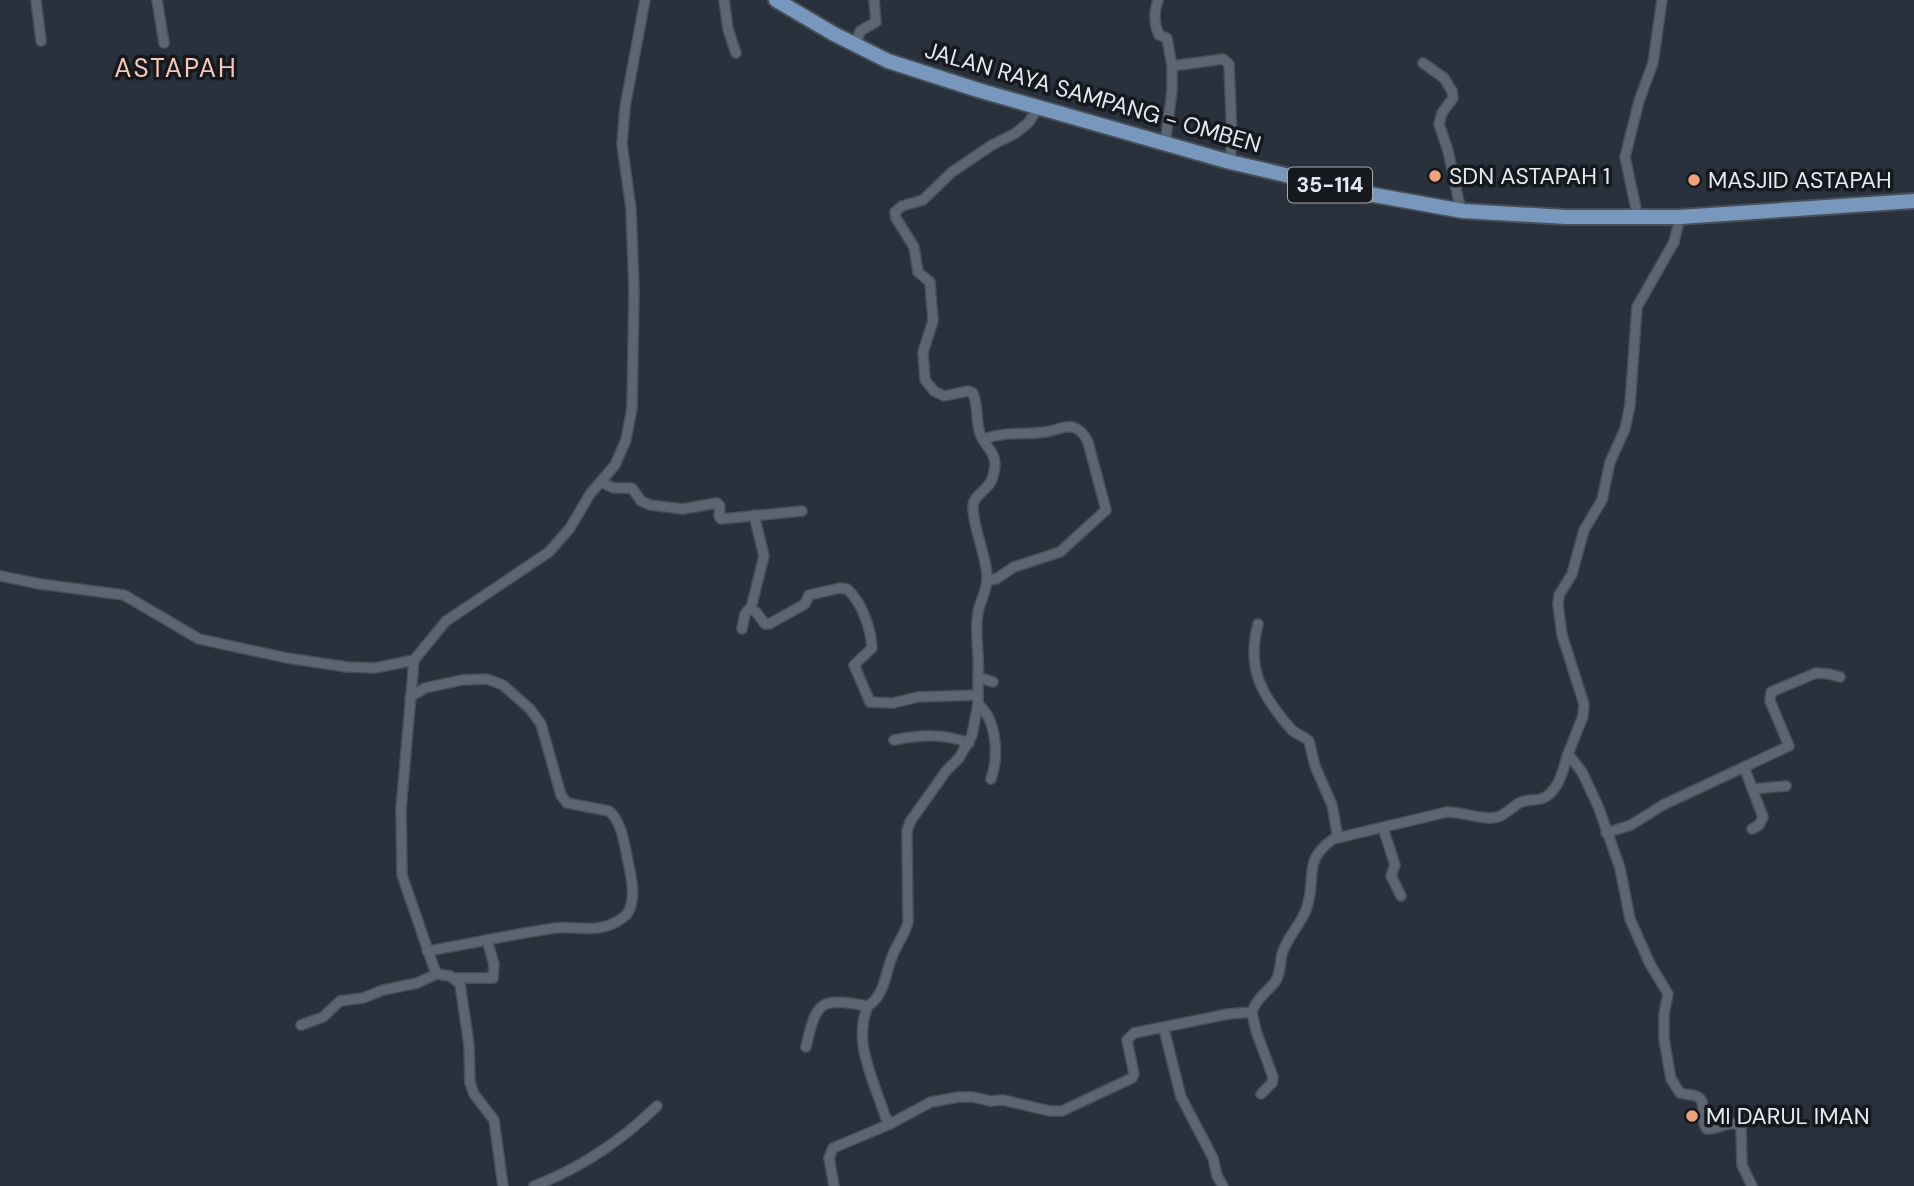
<svg xmlns="http://www.w3.org/2000/svg" width="1914" height="1186" viewBox="0 0 1914 1186" font-family="'DM Sans',sans-serif">
	<rect width="100%" height="100%" fill="#28313c"/>
	<g fill="none" stroke-linecap="round" stroke-linejoin="round">
		<g stroke="#484f58" stroke-width="12">
			<g id="minor">
				<polyline points="36,0 41,41"/>
				<polyline points="157,0 164,43"/>
				<polyline points="724,0 728,29 736,53"/>
				<path d="M 1158,0 C 1154,11 1154,24 1159,35 L 1167,38 L 1172,66 L 1223,59 L 1229,64 L 1232,139 L 1230,162"/>
				<polyline points="856,45 860,31 876,22 874,0"/>
				<polyline points="1423,63 1444,78 1452,91 1453,98 1442,113 1439,124 1448,151 1461,211"/>
				<polyline points="1165,144 1172,91 1172,66"/>
				<path d="M 1680,217 L 1674,242 L 1637,307 L 1630,405 L 1625,429 L 1610,462 L 1602,500 L 1584,530 L 1572,574 L 1559,595 L 1558,605 L 1562,635 L 1584,704 L 1583,716 L 1568,754 L 1582,772 L 1598,806 L 1620,868 L 1630,919 L 1650,964 L 1668,994 L 1664,1014 L 1664,1039 L 1671,1079 L 1680,1093 C 1685,1095 1693,1094 1698,1097 C 1708,1103 1698,1119 1707,1129 C 1719,1130 1730,1118 1741,1127 L 1742,1165 L 1752,1186"/>
				<polyline points="1638,218 1625,157 1639,101 1653,63 1662,0"/>
				<path d="M 984,439 C 1008,431 1022,435 1045,432 C 1055,431 1064,425 1073,427 C 1081,430 1085,435 1088,442 L 1106,510 L 1060,552 L 1014,567 L 996,579 L 987,580"/>
				<polyline points="601,482 613,488 632,488 641,501 650,505 683,509 717,503 720,506 719,516 721,519 802,511"/>
				<polyline points="0,576 40,584 124,595 199,639 287,658 347,667 375,668 414,660"/>
				<polyline points="751,608 764,556 754,515"/>
				<path d="M 1258,624 C 1246,669 1262,696 1291,729 C 1296,735 1303,735 1309,741 L 1315,766 L 1332,805 L 1338,838"/>
				<path d="M 742,629 L 745,614 L 749,609 L 756,612 L 765,624 L 769,624 L 805,604 L 809,595 L 840,588 L 847,589 C 862,602 871,629 872,648 L 854,665 L 870,702 L 893,703 L 918,697 L 978,695"/>
				<path d="M 993,682 L 978,677 C 980,655 974,634 978,612 C 980,600 988,590 987,576 C 986,554 974,532 973,508 C 972,495 988,491 992,479 C 1002,450 983,449 979,430 C 976,418 978,405 973,393 L 968,391 L 944,396 L 934,391 L 925,380 L 923,352 L 933,321 L 930,282 L 918,272 L 914,247 L 896,218 L 895,212 L 902,206 L 923,200 L 952,172 L 992,145 L 1016,133 L 1029,122 L 1038,108"/>
				<path d="M 410,697 L 425,688 L 462,680 L 487,679 L 503,685 L 530,709 L 541,724 L 561,795 L 567,803 L 609,811 C 623,822 625,850 629,866 C 632,880 636,901 627,914 C 621,920 612,925 603,927 C 587,931 571,926 555,928 C 512,934 470,944 427,951"/>
				<path d="M 978,704 C 997,720 999,756 991,779"/>
				<path d="M 894,740 C 921,735 943,733 969,743"/>
				<polyline points="1744,767 1763,817 1759,825 1752,829"/>
				<polyline points="1753,789 1786,786"/>
				<polyline points="1383,828 1395,865 1391,876 1401,896"/>
				<polyline points="1606,833 1631,825 1663,805 1789,746 1770,701 1771,692 1816,673 1829,674 1840,677"/>
				<polyline points="456,978 493,978 494,964 487,940"/>
				<path d="M 868,1006 C 852,1041 874,1081 885,1116 L 890,1124 L 931,1102 L 959,1097 L 973,1097 L 990,1101 L 1003,1100 L 1050,1111 L 1062,1111 L 1132,1078 L 1134,1074 L 1127,1040 L 1134,1033 L 1228,1014 L 1252,1012 C 1257,998 1266,993 1275,982 C 1282,972 1279,961 1283,951 C 1289,935 1302,923 1307,907 C 1317,875 1302,862 1333,839 L 1447,812 C 1462,812 1476,818 1490,818 C 1501,819 1510,809 1519,803 C 1526,799 1533,801 1541,799 C 1559,793 1563,769 1568,754"/>
				<polyline points="1252,1012 1256,1031 1273,1077 1272,1083 1261,1094"/>
				<polyline points="301,1025 323,1017 340,1001 363,998 383,990 417,983 437,974"/>
				<polyline points="1164,1029 1181,1097 1213,1158 1217,1176 1223,1186"/>
				<path d="M 806,1047 C 817,999 820,998 868,1006 C 885,995 885,974 892,957 C 896,945 905,935 908,922 L 907,831 L 910,822 L 946,771 L 959,758 L 972,735 L 978,704 L 978,677"/>
				<polyline points="503,1186 494,1120 474,1094 470,1083 469,1045 460,984 450,976 437,974 434,968 402,875 401,809 414,660 446,621 549,552 570,528 590,494 615,465 626,440 632,408 634,290 631,209 622,144 625,107 645,0"/>
				<path d="M 534,1186 C 581,1168 621,1141 657,1106"/>
				<polyline points="834,1186 829,1158 833,1148 890,1124"/>
			</g>
		</g>
		<g stroke="#484f58" stroke-width="18">
			<polyline id="primary" points="776,0 834,34 888,61 978,90 1230,162 1363,193 1463,211 1566,217 1680,217 1914,201"/>
		</g>
		<use href="#minor" stroke="#5c6673" stroke-width="9"/>
		<use href="#primary" stroke="#7897bd" stroke-width="14"/>
	</g>
	<g fill="#f2a17e" stroke="#15191e" stroke-width="2.5">
		<circle cx="1435" cy="176" r="7"/>
		<circle cx="1694" cy="180" r="7"/>
		<circle cx="1692" cy="1116" r="7"/>
	</g>
	<g text-anchor="middle" stroke-width="7" stroke-linejoin="round" paint-order="stroke">
		<rect fill="#15191e" stroke="#a5abb1" stroke-width="2" x="1288" y="167.5" width="84" height="35" rx="5"/>
		<g font-size="21" font-weight="bold" fill="#e3e9f0">
			<text x="1330" y="192">35-114</text>
		</g>
		<g font-size="23" fill="#e3e9f0" stroke="#15191e">
			<text transform="translate(1093 97) rotate(16)" y="8">JALAN RAYA SAMPANG - OMBEN</text>
		</g>
		<g font-size="23" fill="#e3e9f0" stroke="#15191e" text-anchor="start">
			<text x="1449" y="184">SDN ASTAPAH 1</text>
			<text x="1708" y="188">MASJID ASTAPAH</text>
			<text x="1706" y="1124">MI DARUL IMAN</text>
		</g>
		<g font-size="26" letter-spacing="2" fill="#f7c8b5" stroke="#15191e">
			<text x="176" y="77">ASTAPAH</text>
		</g>
	</g>
</svg>
